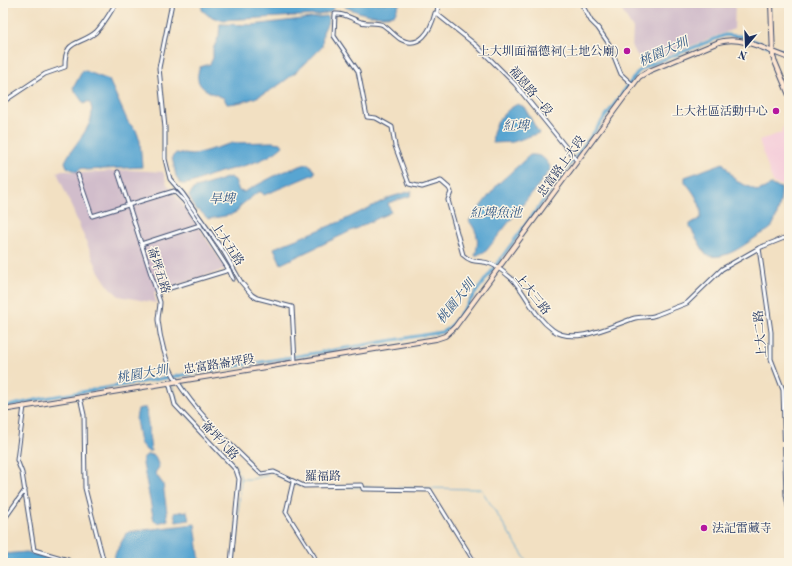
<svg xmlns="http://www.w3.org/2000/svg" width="792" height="566" viewBox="0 0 792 566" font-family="'Old Standard TT','Noto Serif TC',serif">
	<rect width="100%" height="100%" fill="#fcf5e5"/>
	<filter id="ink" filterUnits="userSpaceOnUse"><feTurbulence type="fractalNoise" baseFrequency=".025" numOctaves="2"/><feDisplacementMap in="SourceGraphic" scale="8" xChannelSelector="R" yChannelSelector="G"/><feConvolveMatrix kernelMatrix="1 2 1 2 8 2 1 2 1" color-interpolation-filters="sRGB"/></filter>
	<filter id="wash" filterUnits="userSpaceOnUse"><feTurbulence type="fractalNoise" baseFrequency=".012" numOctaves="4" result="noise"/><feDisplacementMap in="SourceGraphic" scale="16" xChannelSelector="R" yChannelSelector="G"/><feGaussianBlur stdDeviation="0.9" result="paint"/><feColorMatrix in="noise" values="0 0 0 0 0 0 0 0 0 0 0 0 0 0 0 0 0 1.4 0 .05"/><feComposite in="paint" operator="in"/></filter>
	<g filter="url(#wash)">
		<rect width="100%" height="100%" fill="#f2e0c2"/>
		<polygon fill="#f5cfda" points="789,125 789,184 784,186 773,183 759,140 781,133 783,127"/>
		<g fill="#d1bdcb">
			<polygon points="606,3 735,3 734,29 644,64 632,48 633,29 619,6"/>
			<polygon points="62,170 82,173 130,170 163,172 167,184 190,214 226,269 154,292 156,303 119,296 109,287 98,270 57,172"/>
		</g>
		<g fill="#59a5d1" stroke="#3a6a98">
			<polygon points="202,3 339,3 330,12 319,15 221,20 209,16 202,10"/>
			<path d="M 346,3 L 400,3 L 394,15 C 377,18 361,14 345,7 Z"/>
			<path d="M 327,16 L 329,20 L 323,32 L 322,47 C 296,74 265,102 227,104 L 224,98 C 210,92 191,88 200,67 L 210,64 L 213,58 L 213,49 L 219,36 L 220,24 L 253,25 Z"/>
			<path d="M 83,70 L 109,80 L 128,122 L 136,130 L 140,141 L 142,167 L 86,170 L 82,168 L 77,172 L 67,167 L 65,162 C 73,143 101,122 89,101 L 84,104 L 73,88 Z"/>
			<path d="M 518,104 L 524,107 L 539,133 L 513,142 L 493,143 C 490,127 504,110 518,104 Z"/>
			<path d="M 272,142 L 281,143 L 283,146 C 266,163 236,167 214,174 C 203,177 192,185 181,184 L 176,176 L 172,157 L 176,153 L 192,155 L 233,143 Z"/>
			<path d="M 530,155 C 542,154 547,160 551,169 L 486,251 L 475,256 C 479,242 479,233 469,221 L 498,184 Z"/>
			<path d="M 723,163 L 736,181 L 758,191 L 771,185 L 781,188 C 782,199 777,219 771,228 C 768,231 761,234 758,236 C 742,246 725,261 706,255 L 690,227 L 690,224 L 701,218 C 703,205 693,191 685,182 L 685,177 Z"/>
			<polygon points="306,164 309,164 315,172 314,174 264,195 261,192 258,192 240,206 238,211 230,215 208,219 199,210 196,210 189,196 193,189 230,177 235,180 239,191 244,192 280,173"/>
			<polygon points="412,191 410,196 388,203 391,212 281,264 274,248 342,221 391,197"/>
			<polygon points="141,408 146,408 151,451 147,451 140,443 136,419 138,409"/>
			<polygon points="148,454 155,456 159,467 155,473 163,484 168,520 158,523 154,521 143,464 143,458"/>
			<polygon points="187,511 189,520 176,522 174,513"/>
			<polygon points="195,524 200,563 114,563 115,554 127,532"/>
			<polygon points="27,552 60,562 61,563 3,563 3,554"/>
		</g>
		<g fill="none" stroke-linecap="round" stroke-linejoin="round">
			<g stroke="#59a5d1" stroke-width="1">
				<polyline points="178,377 179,378"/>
				<polyline points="170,378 170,379"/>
				<polyline points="182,383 214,424 249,460"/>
				<polyline points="172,385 180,408 236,466 237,470"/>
				<polyline points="273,473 291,482"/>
				<polyline points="241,479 252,479 268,475"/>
				<polyline points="294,484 301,486"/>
				<polyline points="334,487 360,487"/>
				<polyline points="364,487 481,489 528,563"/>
				<polyline points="234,563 241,479 239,473"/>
			</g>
			<polyline stroke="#59a5d1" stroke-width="3" points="3,407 45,398 442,332 450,327 460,314 638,72 647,66 725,35 740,36 789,53"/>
			<polyline stroke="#59a5d1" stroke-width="5" points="786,60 787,78 789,82"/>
		</g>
	</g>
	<g filter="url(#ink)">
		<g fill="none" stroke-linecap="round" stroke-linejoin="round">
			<g stroke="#3b4a6d" stroke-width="5">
				<g id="street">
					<polyline points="172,3 159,68 165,128 165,159 170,179 183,194 224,252 241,282 252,295 257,298 292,307 295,362"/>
					<polyline points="438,3 437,14 477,46 515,84 577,161"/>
					<polyline points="581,3 591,21 598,28 609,44 621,74 633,85"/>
					<path d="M 437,14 L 435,13 C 431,30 420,50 400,39 C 394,35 389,29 383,25 C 377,22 368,24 361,22 C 352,19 345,13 335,14 L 334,36 L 358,71 L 367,117 L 376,118 L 392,127 L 395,146 L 409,184 L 422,187 L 441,181 L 449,188 L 451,192 L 448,200 L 463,255 C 474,265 479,259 491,264 C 497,266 505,273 511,278 C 527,293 532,315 553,330 C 574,346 613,325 635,318 C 642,316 650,318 656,315 C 666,311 677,307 687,303 L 722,269 L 759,248 L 789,236"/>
					<path d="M 3,102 L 45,74 L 65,67 C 64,38 80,46 96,32 C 104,24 110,13 116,3"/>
					<path d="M 118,172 L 160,302 C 160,308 158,315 158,320 C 160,339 166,363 175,378 C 198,415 231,445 261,474 L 274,472 L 304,486 L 362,485 L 363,489 L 366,489 L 430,490 L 475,563"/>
					<polyline points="78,175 92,216 174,191 184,201 229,270 233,279"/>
					<polyline points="141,244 200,225"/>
					<polyline points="759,248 771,332 771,359 783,390 786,495 789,511"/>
					<polyline points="157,292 229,270"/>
					<polyline points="169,382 175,405 236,470 239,479 231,563"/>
					<polyline points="80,397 84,415 85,488 104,563"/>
					<polyline points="24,406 17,460 22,473 34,550 68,560 69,563"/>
					<polyline points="293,482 286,512 314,556 315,559 312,563"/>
					<polyline points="3,521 25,490"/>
				</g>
			</g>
			<g stroke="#3b4a6d" stroke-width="6">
				<g id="secondary">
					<polyline points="771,3 773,57 789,95"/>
					<path d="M 3,410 L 436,339 L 445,336 L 455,327 L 639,77 L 649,71 L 719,42 C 742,35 768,51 789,58"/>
				</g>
			</g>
			<use href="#street" stroke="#fff" stroke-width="3"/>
			<use href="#secondary" stroke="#fde5d0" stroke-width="4"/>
		</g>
	</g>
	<g fill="#b5179e" stroke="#fcf5e5" stroke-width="1.5">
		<circle cx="627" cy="51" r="4"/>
		<circle cx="776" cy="111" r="4"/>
		<circle cx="704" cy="528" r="4"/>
	</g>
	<g text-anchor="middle" stroke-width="3" stroke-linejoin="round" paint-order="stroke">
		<g font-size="12" fill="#1b2f5e" stroke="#fcf5e5" text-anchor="end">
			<text x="619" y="55">上大圳面福德祠(土地公廟)</text>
			<text x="768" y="115">上大社區活動中心</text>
			<text x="712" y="532" text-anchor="start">法記雷藏寺</text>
		</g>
		<g font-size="12" fill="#1b2f5e" stroke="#fcf5e5">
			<text transform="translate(531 91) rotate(50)" y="4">福恩路一段</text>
			<text transform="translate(561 166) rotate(-54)" y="4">忠富路上大段</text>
			<text transform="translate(228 244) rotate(57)" y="4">上大五路</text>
			<text transform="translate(159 270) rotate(72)" y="4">崙坪五路</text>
			<text transform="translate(533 294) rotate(52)" y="4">上大三路</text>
			<text transform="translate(760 334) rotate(-95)" y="4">上大二路</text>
			<text transform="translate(219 364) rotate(-9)" y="4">忠富路崙坪段</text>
			<text transform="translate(220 440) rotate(47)" y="4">崙坪八路</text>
			<text x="323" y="480">羅福路</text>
		</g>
		<g font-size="13" font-style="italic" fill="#315886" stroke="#fcf5e5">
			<text transform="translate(663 51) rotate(-24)" y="5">桃園大圳</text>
			<text x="516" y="130">紅埤</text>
			<text x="222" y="203">旱埤</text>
			<text x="496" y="217">紅埤魚池</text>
			<text transform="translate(455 301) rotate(-51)" y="5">桃園大圳</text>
			<text transform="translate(142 373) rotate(-10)" y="5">桃園大圳</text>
		</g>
	</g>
	<rect width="792" height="566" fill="none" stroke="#fcf5e5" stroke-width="16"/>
	<g transform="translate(746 46) rotate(199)" stroke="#fcf5e5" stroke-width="3" paint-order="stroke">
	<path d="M0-3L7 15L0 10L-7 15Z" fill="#1b2f5e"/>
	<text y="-6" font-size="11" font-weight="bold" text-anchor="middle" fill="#1b2f5e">N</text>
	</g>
</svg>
